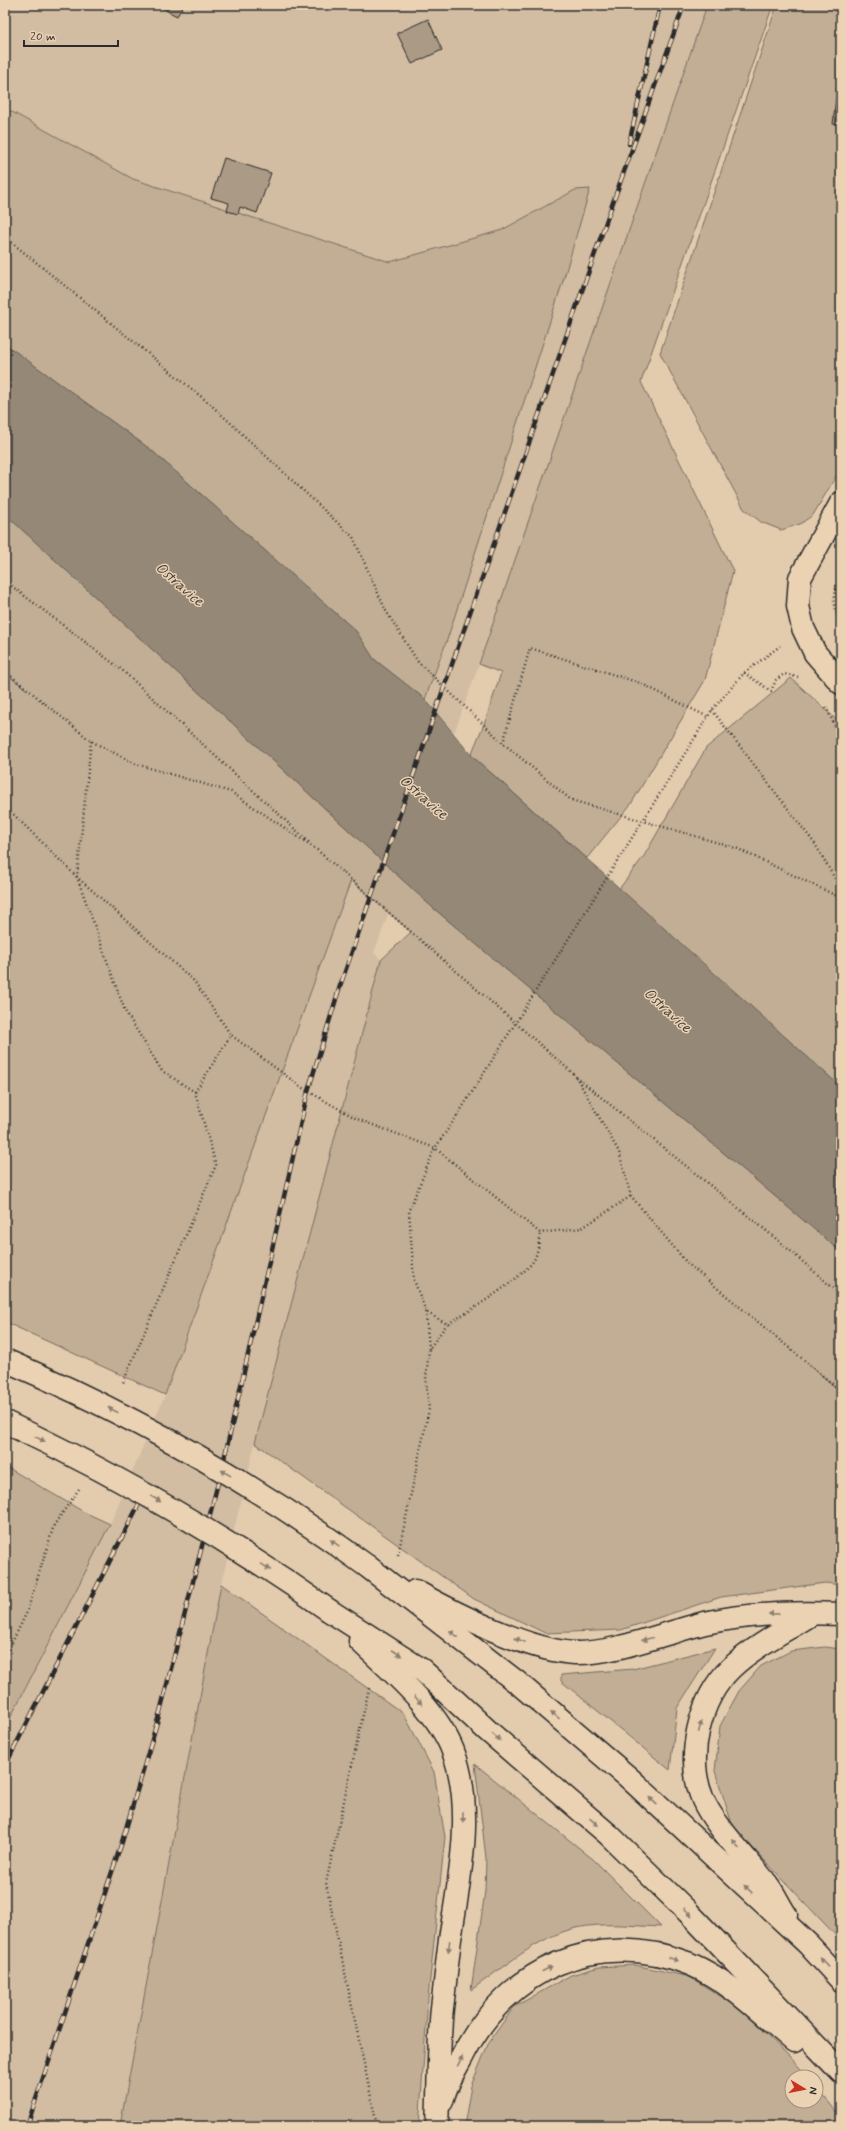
<svg xmlns="http://www.w3.org/2000/svg" width="846" height="2131" viewBox="0 0 846 2131" font-family="Mynerve,sans-serif">
	<rect width="100%" height="100%" fill="#e3cbae"/>
	<filter id="ink" filterUnits="userSpaceOnUse"><feTurbulence type="fractalNoise" baseFrequency=".025" numOctaves="2"/><feDisplacementMap in="SourceGraphic" scale="8" xChannelSelector="R" yChannelSelector="G"/><feConvolveMatrix kernelMatrix="1 2 1 2 8 2 1 2 1" color-interpolation-filters="sRGB"/></filter>
	<g filter="url(#ink)">
		<polygon fill="#d2bca2" points="5,5 707,5 493,626 374,953 381,960 255,1443 221,1584 120,2126 5,2126 5,1729 110,1524 165,1395 391,768 425,699 579,230 575,190 502,230 390,262 133,179 5,108"/>
		<g fill="#c1ae95" stroke="#766c60">
			<polygon points="707,5 773,5 641,382 733,571 705,680 631,804 587,858 471,755 486,719 501,673 479,664"/>
			<polygon points="777,5 841,5 841,468 813,515 800,524 781,530 761,522 744,509 660,353"/>
			<polygon points="5,108 133,179 390,262 502,230 575,190 590,189 563,281 447,640 425,699 374,659 356,631 150,449 5,344"/>
			<polygon points="5,514 432,907 841,1252 841,1391 807,1363 841,1392 841,1585 825,1583 721,1597 621,1630 545,1633 474,1599 255,1443 381,960 411,932 351,880 165,1395 5,1322 5,673 26,689 5,672"/>
			<polygon points="791,678 841,724 841,1087 619,889 644,856 706,748"/>
			<polygon points="5,1466 84,1512 110,1524 5,1728"/>
			<polygon points="221,1584 404,1714 434,1772 445,1837 428,1998 419,2126 120,2126"/>
			<polygon points="825,1647 841,1649 841,1941 733,1827 715,1771 720,1726 739,1691 761,1666 791,1651"/>
			<polygon points="715,1648 677,1708 670,1770 561,1681 561,1675 633,1669"/>
			<path d="M 475,1764 L 594,1860 L 661,1927 C 633,1926 604,1922 576,1928 C 537,1937 503,1968 471,1990 L 485,1891 L 486,1858 Z"/>
			<polygon points="635,1965 690,1977 739,2008 790,2057 808,2077 792,2077 792,2101 816,2101 816,2087 841,2117 841,2126 464,2126 471,2086 489,2042 514,2007 571,1975 599,1967"/>
		</g>
		<polygon fill="#958877" stroke="#6b6359" points="5,344 150,449 356,631 374,659 425,699 471,755 841,1087 841,1252 432,907 5,514"/>
		<g fill="#ab9a85" stroke="#2b2b2b">
			<polygon points="160,5 184,5 177,16 167,11"/>
			<polygon points="428,19 442,50 412,64 397,33"/>
			<polygon points="841,52 841,125 833,124"/>
			<polygon points="224,158 271,173 257,213 240,207 238,214 227,211 229,203 211,198"/>
		</g>
		<g fill="none" stroke-linecap="round" stroke-linejoin="round">
			<g stroke="#2b2b2b" stroke-width="25">
				<polyline id="minor" points="841,503 800,578 798,606 803,628 815,653 841,683"/>
			</g>
			<g stroke="#2b2b2b" stroke-width="25">
				<g id="major">
					<polyline points="367,1566 518,1683 628,1777 808,1944 841,1980"/>
					<path d="M 415,1591 C 456,1614 529,1651 575,1653 C 614,1654 667,1632 705,1623 C 750,1613 796,1612 841,1614"/>
					<polyline points="330,1611 422,1670 488,1731 609,1835 688,1912 841,2072"/>
					<path d="M 360,1641 C 392,1672 437,1709 453,1751 C 475,1808 459,1881 450,1939 C 447,1962 445,1985 442,2008 C 438,2048 439,2087 437,2126"/>
					<path d="M 786,1915 C 779,1905 775,1894 767,1884 C 749,1861 714,1825 703,1800 C 685,1758 699,1699 731,1668 C 754,1646 785,1631 812,1614"/>
					<path d="M 442,2101 C 446,2085 454,2071 462,2057 C 506,1969 596,1927 690,1964 C 730,1981 762,2014 794,2041"/>
				</g>
			</g>
			<g stroke="#2b2b2b" stroke-width="2.5" stroke-dasharray="1 3" stroke-linecap="butt">
				<polyline points="5,237 209,403 353,537 386,611 418,662 503,743 571,800 736,848 841,898"/>
				<polyline points="840,565 834,601 841,635"/>
				<polyline points="5,581 122,670 311,844"/>
				<polyline points="5,671 91,741 136,764 231,792 316,849 575,1075 619,1152 631,1196 687,1263 841,1391"/>
				<polyline points="744,673 771,691 776,680 784,674 798,677"/>
				<polyline points="826,707 841,739"/>
				<polyline points="712,710 815,844 841,889"/>
				<polyline points="696,736 712,710 744,673 780,646"/>
				<polyline points="91,741 77,877 125,1011 162,1071 195,1092 216,1165 122,1385"/>
				<polyline points="503,743 530,648 640,683 708,717"/>
				<polyline points="5,806 77,877 194,981 231,1035 304,1089 357,1119 435,1148 540,1233 582,1228 631,1196"/>
				<polyline points="576,1077 779,1241 841,1295"/>
				<polyline points="195,1092 231,1035"/>
				<path d="M 457,1116 L 435,1148 L 409,1210 L 414,1280 L 426,1312 L 447,1324 C 466,1314 523,1278 534,1260 C 538,1253 539,1240 540,1233"/>
				<polyline points="426,1312 429,1349"/>
				<polyline points="398,1555 429,1409 426,1379 429,1349 447,1324"/>
				<polyline points="5,1657 27,1612 54,1525 79,1489"/>
				<polyline points="369,1688 326,1883 376,2121 374,2126"/>
			</g>
			<use href="#minor" stroke="#ebd2b3" stroke-width="22"/>
			<use href="#major" stroke="#ebd2b3" stroke-width="22"/>
			<g stroke="#2b2b2b" stroke-width="4.5">
				<g id="rail">
					<polyline points="629,144 660,5"/>
					<polyline points="5,1766 139,1504"/>
					<polyline points="27,2126 122,1842 160,1712 226,1451 308,1091 340,986 607,219 684,5"/>
				</g>
			</g>
			<use href="#rail" stroke="#ebd2b3" stroke-width="3" stroke-dasharray="9" stroke-linecap="butt"/>
			<g stroke="#2b2b2b" stroke-width="25" stroke-linecap="butt">
				<g id="major-bridge">
					<path d="M 7,1361 C 135,1416 255,1484 367,1566"/>
					<path d="M 5,1422 C 119,1476 227,1538 330,1611"/>
				</g>
			</g>
			<polyline stroke="#2b2b2b" stroke-width="2.5" stroke-dasharray="1 3" stroke-linecap="butt" points="457,1116 696,736"/>
			<use href="#major-bridge" stroke="#ebd2b3" stroke-width="22"/>
		</g>
		<defs><path id="oneway-solid" d="M-6-.8H1V-3.2L6.5 0L1 3.2V.8H-6Z"/></defs>
		<g fill="#8b7e6f">
			<use href="#oneway-solid" transform="translate(113 1410) rotate(-153)"/>
			<use href="#oneway-solid" transform="translate(40 1439) rotate(26)"/>
			<use href="#oneway-solid" transform="translate(226 1473) rotate(-149)"/>
			<use href="#oneway-solid" transform="translate(156 1499) rotate(30)"/>
			<use href="#oneway-solid" transform="translate(335 1543) rotate(-144)"/>
			<use href="#oneway-solid" transform="translate(266 1567) rotate(34)"/>
			<use href="#oneway-solid" transform="translate(774 1614) rotate(179)"/>
			<use href="#oneway-solid" transform="translate(454 1634) rotate(-142)"/>
			<use href="#oneway-solid" transform="translate(647 1639) rotate(165)"/>
			<use href="#oneway-solid" transform="translate(520 1640) rotate(-159)"/>
			<use href="#oneway-solid" transform="translate(397 1653) rotate(33)"/>
			<use href="#oneway-solid" transform="translate(418 1700) rotate(48)"/>
			<use href="#oneway-solid" transform="translate(555 1715) rotate(-140)"/>
			<use href="#oneway-solid" transform="translate(700 1727) rotate(-75)"/>
			<use href="#oneway-solid" transform="translate(496 1737) rotate(41)"/>
			<use href="#oneway-solid" transform="translate(653 1801) rotate(-137)"/>
			<use href="#oneway-solid" transform="translate(463 1817) rotate(88)"/>
			<use href="#oneway-solid" transform="translate(594 1822) rotate(41)"/>
			<use href="#oneway-solid" transform="translate(736 1844) rotate(-128)"/>
			<use href="#oneway-solid" transform="translate(748 1889) rotate(-137)"/>
			<use href="#oneway-solid" transform="translate(688 1912) rotate(45)"/>
			<use href="#oneway-solid" transform="translate(449 1946) rotate(97)"/>
			<use href="#oneway-solid" transform="translate(673 1959) rotate(18)"/>
			<use href="#oneway-solid" transform="translate(824 1962) rotate(-133)"/>
			<use href="#oneway-solid" transform="translate(547 1969) rotate(-27)"/>
			<use href="#oneway-solid" transform="translate(460 2061) rotate(-63)"/>
		</g>
	</g>
	<g text-anchor="middle" stroke-width="3" stroke-linejoin="round" paint-order="stroke">
		<g font-size="15" font-style="italic" fill="#46423e" stroke="#ebd2b3">
			<text transform="translate(180 584) rotate(41)" y="5">Ostravice</text>
			<text transform="translate(424 797) rotate(41)" y="5">Ostravice</text>
			<text transform="translate(668 1010) rotate(42)" y="5">Ostravice</text>
		</g>
	</g>
	<rect width="846" height="2131" fill="none" stroke="#ebd2b3" stroke-width="20"/>
	<rect x="10" y="10" width="826" height="2111" fill="none" stroke="#2b2b2b" stroke-width="1.5" filter="url(#ink)"/>
	<g transform="translate(804 2089) rotate(100)"><circle r="19" fill="#ebd2b3" stroke="#9e8f7d"/>
	<path d="M0-3L7 15L0 10L-7 15Z" fill="#c8321e"/>
	<text y="-6" font-size="11" font-weight="bold" text-anchor="middle" fill="#2b2b2b">N</text>
	</g>
	<path d="M24 40v6h94v-6" fill="none" stroke="#2b2b2b" stroke-width="2"/>
	<text x="30" y="40" font-size="12" fill="#2b2b2b" stroke="#ebd2b3" stroke-width="3" paint-order="stroke">20 m</text>
</svg>
